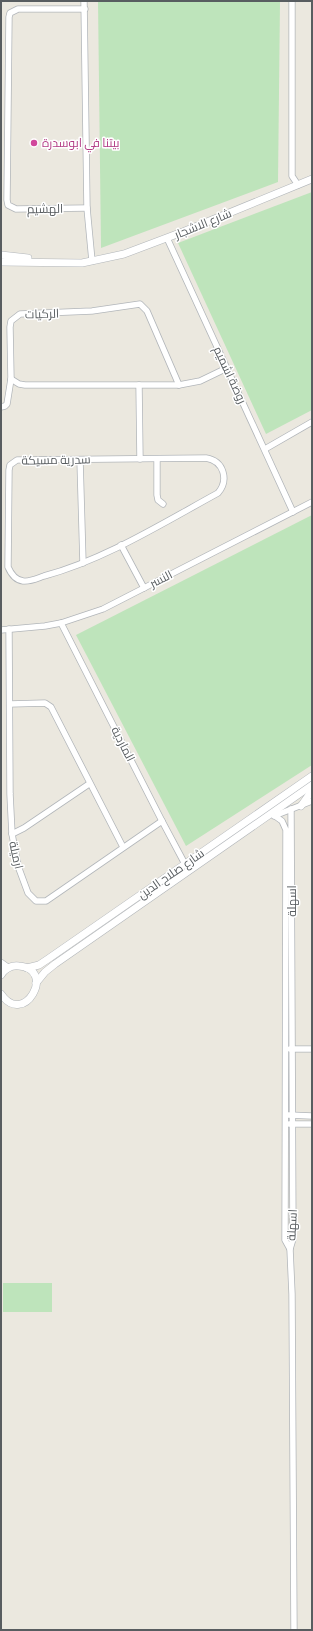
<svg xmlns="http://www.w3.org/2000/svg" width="313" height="1631" viewBox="0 0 313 1631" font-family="Manrope,Cairo,sans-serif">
	<rect width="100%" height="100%" fill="#ebe8df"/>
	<g fill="#bee4bb">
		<polygon points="98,1 280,1 278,182 101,248"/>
		<polygon points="312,192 312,410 266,434 178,243"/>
		<polygon points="312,515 312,765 186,846 76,635"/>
		<rect x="3" y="1283" width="49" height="29"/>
	</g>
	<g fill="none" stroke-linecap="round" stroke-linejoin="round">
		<g stroke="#b2b6ba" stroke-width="7">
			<g id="minor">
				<polyline points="84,1 87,208 92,261"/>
				<polyline points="292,1 292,176 298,185"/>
				<polyline points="85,9 18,9 10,13 9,17 7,200 8,205 16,209 87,208"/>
				<polyline points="167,238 293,512"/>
				<polyline points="11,379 19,384 25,385 179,385 200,381 227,368"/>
				<polyline points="139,385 140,459"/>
				<polyline points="1,407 5,406 7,404 11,379 10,327 11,321 20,314 92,311 140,304 147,311 179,385"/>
				<polyline points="265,449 312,422"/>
				<path d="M 206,458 C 224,461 229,480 218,493 C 163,523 104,560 44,576 C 38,578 30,582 23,581 C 15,580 11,574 8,567 L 9,470 L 10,465 L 17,460 Z"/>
				<polyline points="157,459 157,495 158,500 163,504"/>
				<polyline points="80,460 83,563"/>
				<polyline points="121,545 144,588"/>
				<polyline points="61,623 162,821 186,866"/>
				<polyline points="9,629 10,794 12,834 18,866 28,893 36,901 46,901 162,821"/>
				<polyline points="1,630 45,626 61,623 103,609 312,502"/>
				<polyline points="10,704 45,703 51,707 123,847"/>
				<polyline points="274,816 312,801"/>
				<polyline points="275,816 282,821 286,830 285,1240 290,1249 293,1239 291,809"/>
				<polyline points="12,834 24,828 89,784"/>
				<polyline points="290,1049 312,1049"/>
				<polyline points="288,1115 312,1116"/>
				<polyline points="289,1124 312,1124"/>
				<polyline points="290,1249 292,1294 294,1630"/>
			</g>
		</g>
		<g stroke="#b2b6ba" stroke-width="8">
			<g id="tertiary">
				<polyline points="1,255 28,258"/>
				<polyline points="1,262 82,263 124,254 185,231 312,179"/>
				<polyline points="301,806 311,792 312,787"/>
				<polyline points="1,963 8,968"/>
				<polyline points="27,968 39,965 48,959 312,776"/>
				<path d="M 1,975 C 5,969 11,965 19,966 C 57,969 24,1028 1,994"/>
				<polyline points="36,983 45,972 55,964 312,785"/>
			</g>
		</g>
		<use href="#minor" stroke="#fff" stroke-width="5.5"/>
		<use href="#tertiary" stroke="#fff" stroke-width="7"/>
	</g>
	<circle fill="#d1479c" stroke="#fff" stroke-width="1.5" cx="34" cy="143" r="4"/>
	<g text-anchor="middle" stroke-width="3" stroke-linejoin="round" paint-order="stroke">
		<g font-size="12" fill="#b23c85" stroke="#fff" text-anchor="start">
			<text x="42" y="147">بيتنا في ابوسدرة</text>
		</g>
		<g font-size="12" fill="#585d60" stroke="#fff">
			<text transform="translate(45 209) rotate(-1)" y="4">الهشيم</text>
			<text transform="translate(203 224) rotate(-22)" y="4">شارع الاشجار</text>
			<text transform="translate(42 314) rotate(-2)" y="4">الركيات</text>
			<text transform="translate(230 375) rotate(65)" y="4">روضة اشميم</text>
			<text transform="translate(56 460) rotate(-1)" y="4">سدرية مسيكة</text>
			<text transform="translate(161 579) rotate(-27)" y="4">النسر</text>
			<text transform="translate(123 744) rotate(63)" y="4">الماردية</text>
			<text transform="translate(16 855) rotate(77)" y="4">ارميلة</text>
			<text transform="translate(171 874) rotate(-35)" y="4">شارع صلاح الدين</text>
			<text transform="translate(292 901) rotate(-90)" y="4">اسهلة</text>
			<text transform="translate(292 1225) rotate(-87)" y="4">اسهلة</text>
		</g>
	</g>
	<rect width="313" height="1631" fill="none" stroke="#585d60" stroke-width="4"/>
</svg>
